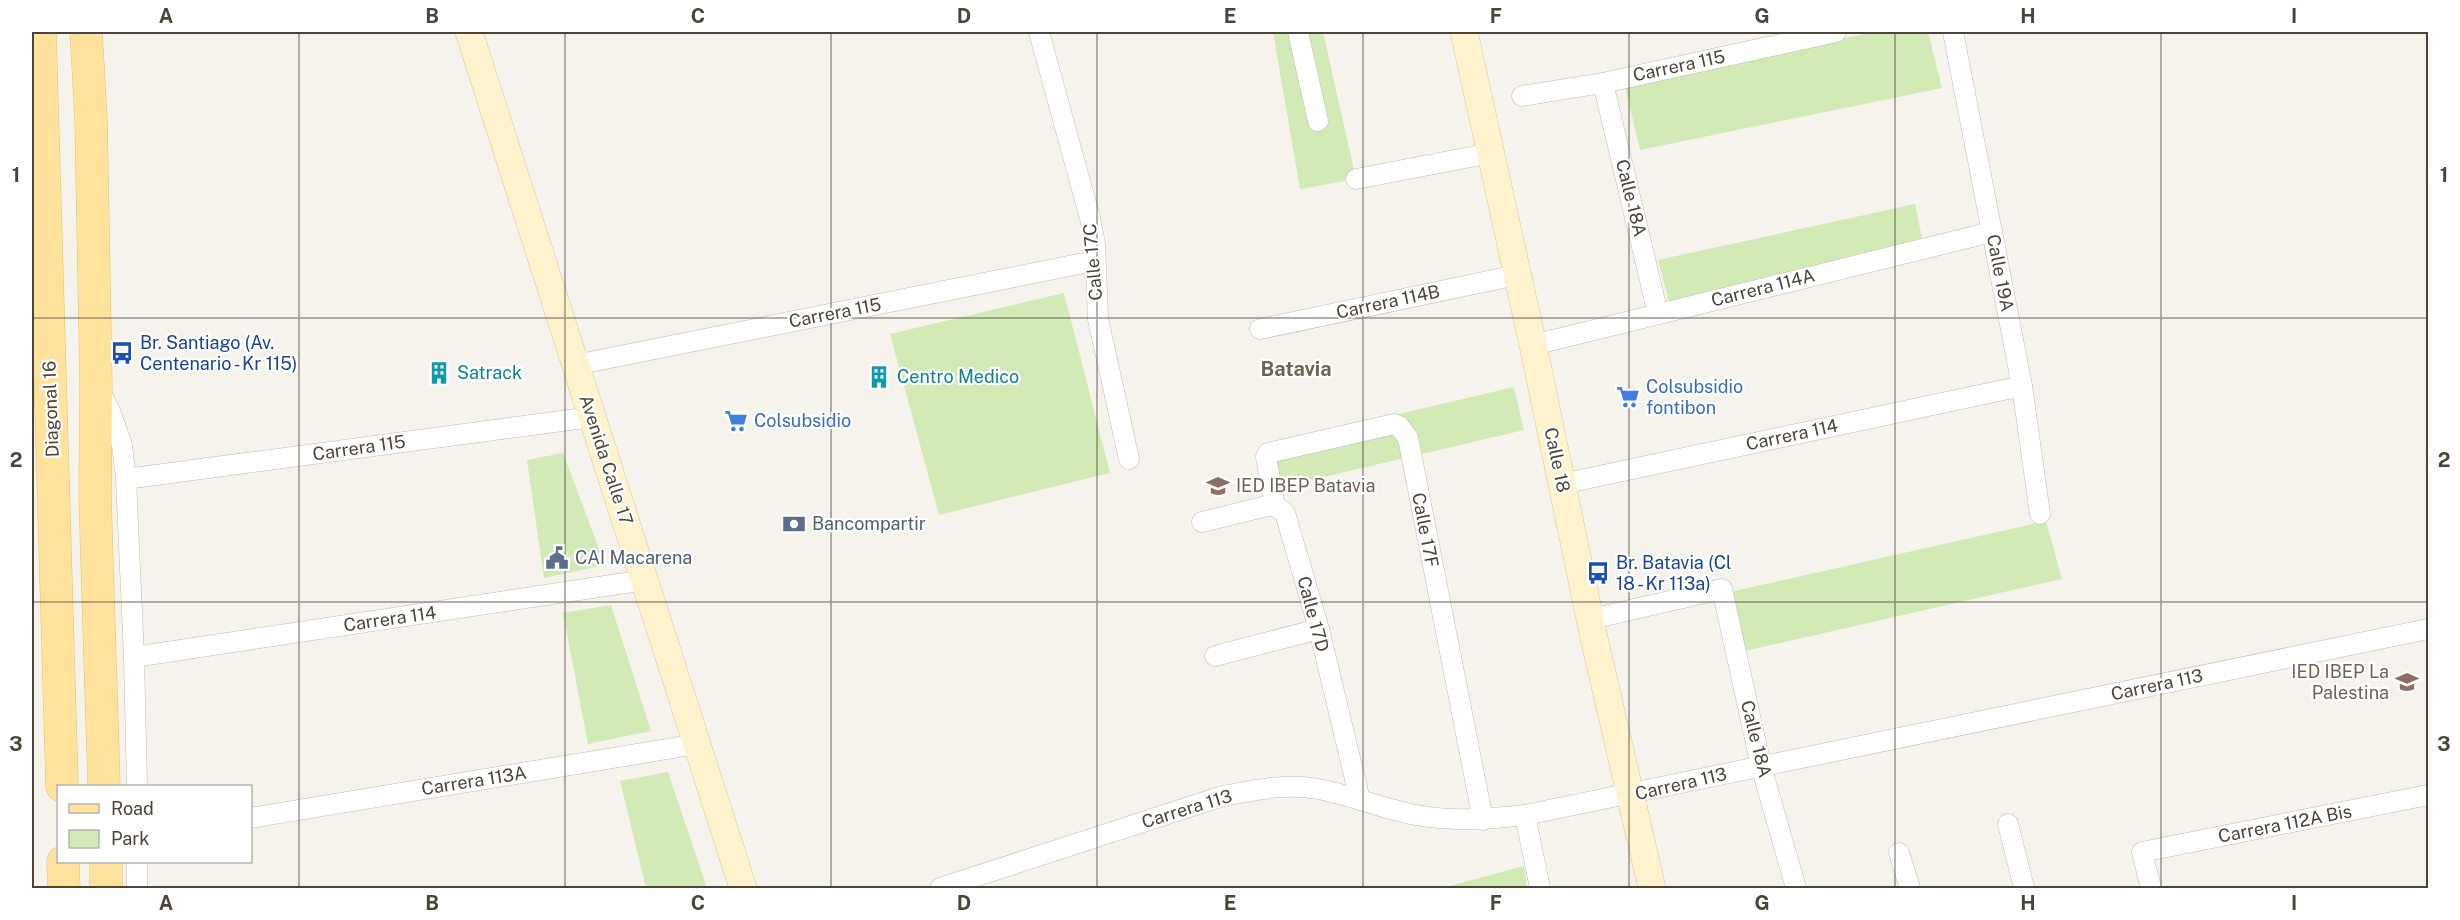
<svg xmlns="http://www.w3.org/2000/svg" width="2460" height="920" viewBox="0 0 2460 920" font-family="'Public Sans',sans-serif">
	<rect width="100%" height="100%" fill="#f6f3ec"/>
	<g fill="#d2eab5">
		<polygon points="1273,32 1323,32 1356,179 1300,189"/>
		<polygon points="1873,32 1928,32 1942,88 1640,150 1625,86"/>
		<polygon points="1915,204 1922,238 1669,301 1658,260"/>
		<polygon points="1064,293 1110,473 939,515 890,334"/>
		<polygon points="1514,387 1524,430 1281,487 1271,444"/>
		<polygon points="563,453 605,565 544,578 527,460"/>
		<polygon points="2046,521 2062,579 1740,652 1730,592"/>
		<polygon points="611,605 651,731 588,744 563,613"/>
		<polygon points="668,772 707,888 646,888 620,781"/>
		<polygon points="1524,866 1527,888 1446,888 1446,887"/>
	</g>
	<g fill="none" stroke-linecap="round" stroke-linejoin="round">
		<g stroke="#c2bbae" stroke-width="21">
			<g id="street">
				<polyline points="1039,32 1090,218 1095,244 1098,319 1129,459"/>
				<polyline points="1298,32 1318,121"/>
				<polyline points="1953,32 2022,386 2040,514"/>
				<polyline points="1603,83 1658,314"/>
				<polyline points="1522,96 1603,83 1836,32"/>
				<polyline points="1356,179 1491,153"/>
				<polyline points="1260,329 1517,275"/>
				<polyline points="1533,345 1992,232"/>
				<polyline points="575,365 1094,261"/>
				<polyline points="100,392 110,411 122,445 126,479 134,657 137,786"/>
				<polyline points="126,479 592,417"/>
				<polyline points="1562,484 2022,386"/>
				<polyline points="1275,506 1266,457 1268,453 1394,424 1399,426 1408,438 1483,820"/>
				<polyline points="1202,522 1267,506 1275,506 1285,513 1319,629 1360,800"/>
				<polyline points="1591,619 1722,589 1761,766 1796,888"/>
				<polyline points="1215,656 1319,629"/>
				<polyline points="134,657 645,580"/>
				<polyline points="1525,815 1540,888"/>
				<polyline points="250,818 697,744"/>
				<polyline points="2008,824 2024,888"/>
				<polyline points="1899,853 1910,888"/>
				<polyline points="137,888 137,862"/>
				<path d="M 940,888 L 1223,796 C 1255,790 1286,783 1318,789 C 1351,795 1383,809 1416,815 C 1453,822 1488,819 1525,815 L 2428,629"/>
				<polyline points="2151,888 2142,852 2428,795"/>
			</g>
		</g>
		<g stroke="#d6c79b" stroke-width="28">
			<g id="secondary">
				<polyline points="469,32 743,888"/>
				<polyline points="1464,32 1533,345 1594,638 1652,888"/>
			</g>
		</g>
		<g stroke="#e6c16a" stroke-width="33">
			<g id="primary">
				<polyline points="40,32 62,786"/>
				<polyline points="86,32 91,118 96,385 95,496 104,786"/>
				<polyline points="63,862 64,888"/>
				<polyline points="106,862 106,888"/>
			</g>
		</g>
		<use href="#street" stroke="#fff" stroke-width="20"/>
		<use href="#secondary" stroke="#fff3cd" stroke-width="27"/>
		<use href="#primary" stroke="#ffe39c" stroke-width="32"/>
	</g>
	<path fill="none" stroke="#4b4439" stroke-width="1.5" stroke-opacity="0.55" d="M 299,32 L 299,888M 565,32 L 565,888M 831,32 L 831,888M 1097,32 L 1097,888M 1363,32 L 1363,888M 1629,32 L 1629,888M 1895,32 L 1895,888M 2161,32 L 2161,888M 32,318 L 2428,318M 32,602 L 2428,602"/>
	<defs>
		<g id="bus-bare" transform="scale(1.8)"><path d="M-5-6H5V4H4V6H2V4H-2V6H-4V4H-5ZM-3.5-4V0h7V-4ZM-3.5 1.2v1.5H-2V1.2ZM2 1.2v1.5H3.5V1.2Z" fill="#1a4fb4" stroke="#fff" stroke-width="2.5" paint-order="stroke"/></g>
		<g id="building-bare" transform="scale(1.8)"><path d="M-4-6H4V6H1V3H-1V6H-4ZM-2.5-4.3h1.7v1.8h-1.7ZM.8-4.3h1.7v1.8H.8ZM-2.5-1h1.7V.8h-1.7ZM.8-1h1.7V.8H.8Z" fill="#0f9aa8" stroke="#fff" stroke-width="2.5" paint-order="stroke"/></g>
		<g id="supermarket-bare" transform="scale(1.8)"><path d="M-6-5.5h2.5l.6 2H6L4.5 2H-2.5L-4.4-4H-6ZM-1.5 3.2a1.3 1.3 0 1 0 .1 0ZM3 3.2a1.3 1.3 0 1 0 .1 0Z" fill="#3f7fe0" stroke="#fff" stroke-width="2.5" paint-order="stroke"/></g>
		<g id="school-bare" transform="scale(1.8)"><path d="M0-5L7-2L0 1L-7-2ZM-4 1L0 2.5L4 1V4Q0 6-4 4Z" fill="#8d6e63" stroke="#fff" stroke-width="2.5" paint-order="stroke"/></g>
		<g id="bank-bare" transform="scale(1.8)"><path d="M-6-4H6V4H-6ZM0-2.3a2.3 2.3 0 1 0 0 4.6a2.3 2.3 0 1 0 0-4.6Z" fill="#5c6f8a" stroke="#fff" stroke-width="2.5" paint-order="stroke"/></g>
		<g id="civic-bare" transform="scale(1.8)"><path d="M-.6-6.5H3V-4.5H.6V-3L4-1V1h2V6H-6V1h2V-1L-.6-3ZM-1.2 2.5V6h2.4V2.5Z" fill="#5c6f8a" stroke="#fff" stroke-width="2.5" paint-order="stroke"/></g>
	</defs>
	<g fill-rule="evenodd">
		<use href="#bus-bare" x="122" y="353"/>
		<use href="#building-bare" x="439" y="373"/>
		<use href="#building-bare" x="879" y="377"/>
		<use href="#supermarket-bare" x="1628" y="397"/>
		<use href="#supermarket-bare" x="736" y="421"/>
		<use href="#school-bare" x="1218" y="486"/>
		<use href="#bank-bare" x="794" y="524"/>
		<use href="#civic-bare" x="557" y="558"/>
		<use href="#bus-bare" x="1598" y="573"/>
		<use href="#school-bare" x="2407" y="682"/>
	</g>
	<g text-anchor="middle" stroke-width="4.5" stroke-linejoin="round" paint-order="stroke">
		<g font-size="18" fill="#4b4439" stroke="#fff">
			<text transform="translate(1679 66) rotate(-12)" y="6">Carrera 115</text>
			<text transform="translate(1631 198) rotate(76)" y="6">Calle 18A</text>
			<text transform="translate(1093 262) rotate(-95)" y="6">Calle 17C</text>
			<text transform="translate(2000 273) rotate(79)" y="6">Calle 19A</text>
			<text transform="translate(1763 288) rotate(-14)" y="6">Carrera 114A</text>
			<text transform="translate(1388 302) rotate(-12)" y="6">Carrera 114B</text>
			<text transform="translate(835 313) rotate(-11)" y="6">Carrera 115</text>
			<text transform="translate(51 409) rotate(-92)" y="6">Diagonal 16</text>
			<text transform="translate(1792 435) rotate(-12)" y="6">Carrera 114</text>
			<text transform="translate(359 448) rotate(-8)" y="6">Carrera 115</text>
			<text transform="translate(606 460) rotate(72)" y="6">Avenida Calle 17</text>
			<text transform="translate(1557 460) rotate(78)" y="6">Calle 18</text>
			<text transform="translate(1425 530) rotate(79)" y="6">Calle 17F</text>
			<text transform="translate(1313 614) rotate(75)" y="6">Calle 17D</text>
			<text transform="translate(390 619) rotate(-8)" y="6">Carrera 114</text>
			<text transform="translate(2157 685) rotate(-12)" y="6">Carrera 113</text>
			<text transform="translate(1756 739) rotate(76)" y="6">Calle 18A</text>
			<text transform="translate(474 781) rotate(-9)" y="6">Carrera 113A</text>
			<text transform="translate(1681 784) rotate(-13)" y="6">Carrera 113</text>
			<text transform="translate(1187 809) rotate(-17)" y="6">Carrera 113</text>
			<text transform="translate(2285 824) rotate(-11)" y="6">Carrera 112A Bis</text>
		</g>
		<g font-size="18" fill="#164399" stroke="#fff" text-anchor="start">
			<text x="140" y="349">Br. Santiago (Av.<tspan x="140" dy="21">Centenario - Kr 115)</tspan></text>
			<text x="1616" y="569">Br. Batavia (Cl<tspan x="1616" dy="21">18 - Kr 113a)</tspan></text>
		</g>
		<g font-size="18" fill="#0d838f" stroke="#fff" text-anchor="start">
			<text x="457" y="379">Satrack</text>
			<text x="897" y="383">Centro Medico</text>
		</g>
		<g font-size="18" fill="#366cbe" stroke="#fff" text-anchor="start">
			<text x="1646" y="393">Colsubsidio<tspan x="1646" dy="21">fontibon</tspan></text>
			<text x="754" y="427">Colsubsidio</text>
		</g>
		<g font-size="18" fill="#785e54" stroke="#fff" text-anchor="start">
			<text x="1236" y="492">IED IBEP Batavia</text>
			<text x="2389" y="678" text-anchor="end">IED IBEP La<tspan x="2389" dy="21">Palestina</tspan></text>
		</g>
		<g font-size="18" fill="#4e5e75" stroke="#fff" text-anchor="start">
			<text x="812" y="530">Bancompartir</text>
			<text x="575" y="564">CAI Macarena</text>
		</g>
		<g font-size="20" font-weight="bold" fill="#6e6250" stroke="#fff">
			<text x="1296" y="376">Batavia</text>
		</g>
	</g>
	<rect width="2460" height="920" fill="none" stroke="#ffffff" stroke-width="66"/>
	<rect x="57" y="785" width="195" height="78" fill="#ffffff" stroke="#b7b4b0" stroke-width="1.5"/>
	<rect x="69" y="804" width="30" height="9" fill="#ffe39c" stroke="#b7b4b0" stroke-width="1.5"/>
	<text x="111" y="815" font-size="18" fill="#4b4439">Road</text>
	<rect x="69" y="830" width="30" height="18" fill="#d2eab5" stroke="#b7b4b0" stroke-width="1.5"/>
	<text x="111" y="845" font-size="18" fill="#4b4439">Park</text>
	<rect x="33" y="33" width="2394" height="854" fill="none" stroke="#4b4439" stroke-width="2"/>
	<g font-size="20" text-anchor="middle" font-weight="bold" fill="#4b4439">
		<text x="166" y="23">A</text>
		<text x="432" y="23">B</text>
		<text x="698" y="23">C</text>
		<text x="964" y="23">D</text>
		<text x="1230" y="23">E</text>
		<text x="1496" y="23">F</text>
		<text x="1762" y="23">G</text>
		<text x="2028" y="23">H</text>
		<text x="2294" y="23">I</text>
		<text x="16" y="182">1</text>
		<text x="2444" y="182">1</text>
		<text x="16" y="467">2</text>
		<text x="2444" y="467">2</text>
		<text x="16" y="751">3</text>
		<text x="2444" y="751">3</text>
		<text x="166" y="910">A</text>
		<text x="432" y="910">B</text>
		<text x="698" y="910">C</text>
		<text x="964" y="910">D</text>
		<text x="1230" y="910">E</text>
		<text x="1496" y="910">F</text>
		<text x="1762" y="910">G</text>
		<text x="2028" y="910">H</text>
		<text x="2294" y="910">I</text>
	</g>
</svg>
